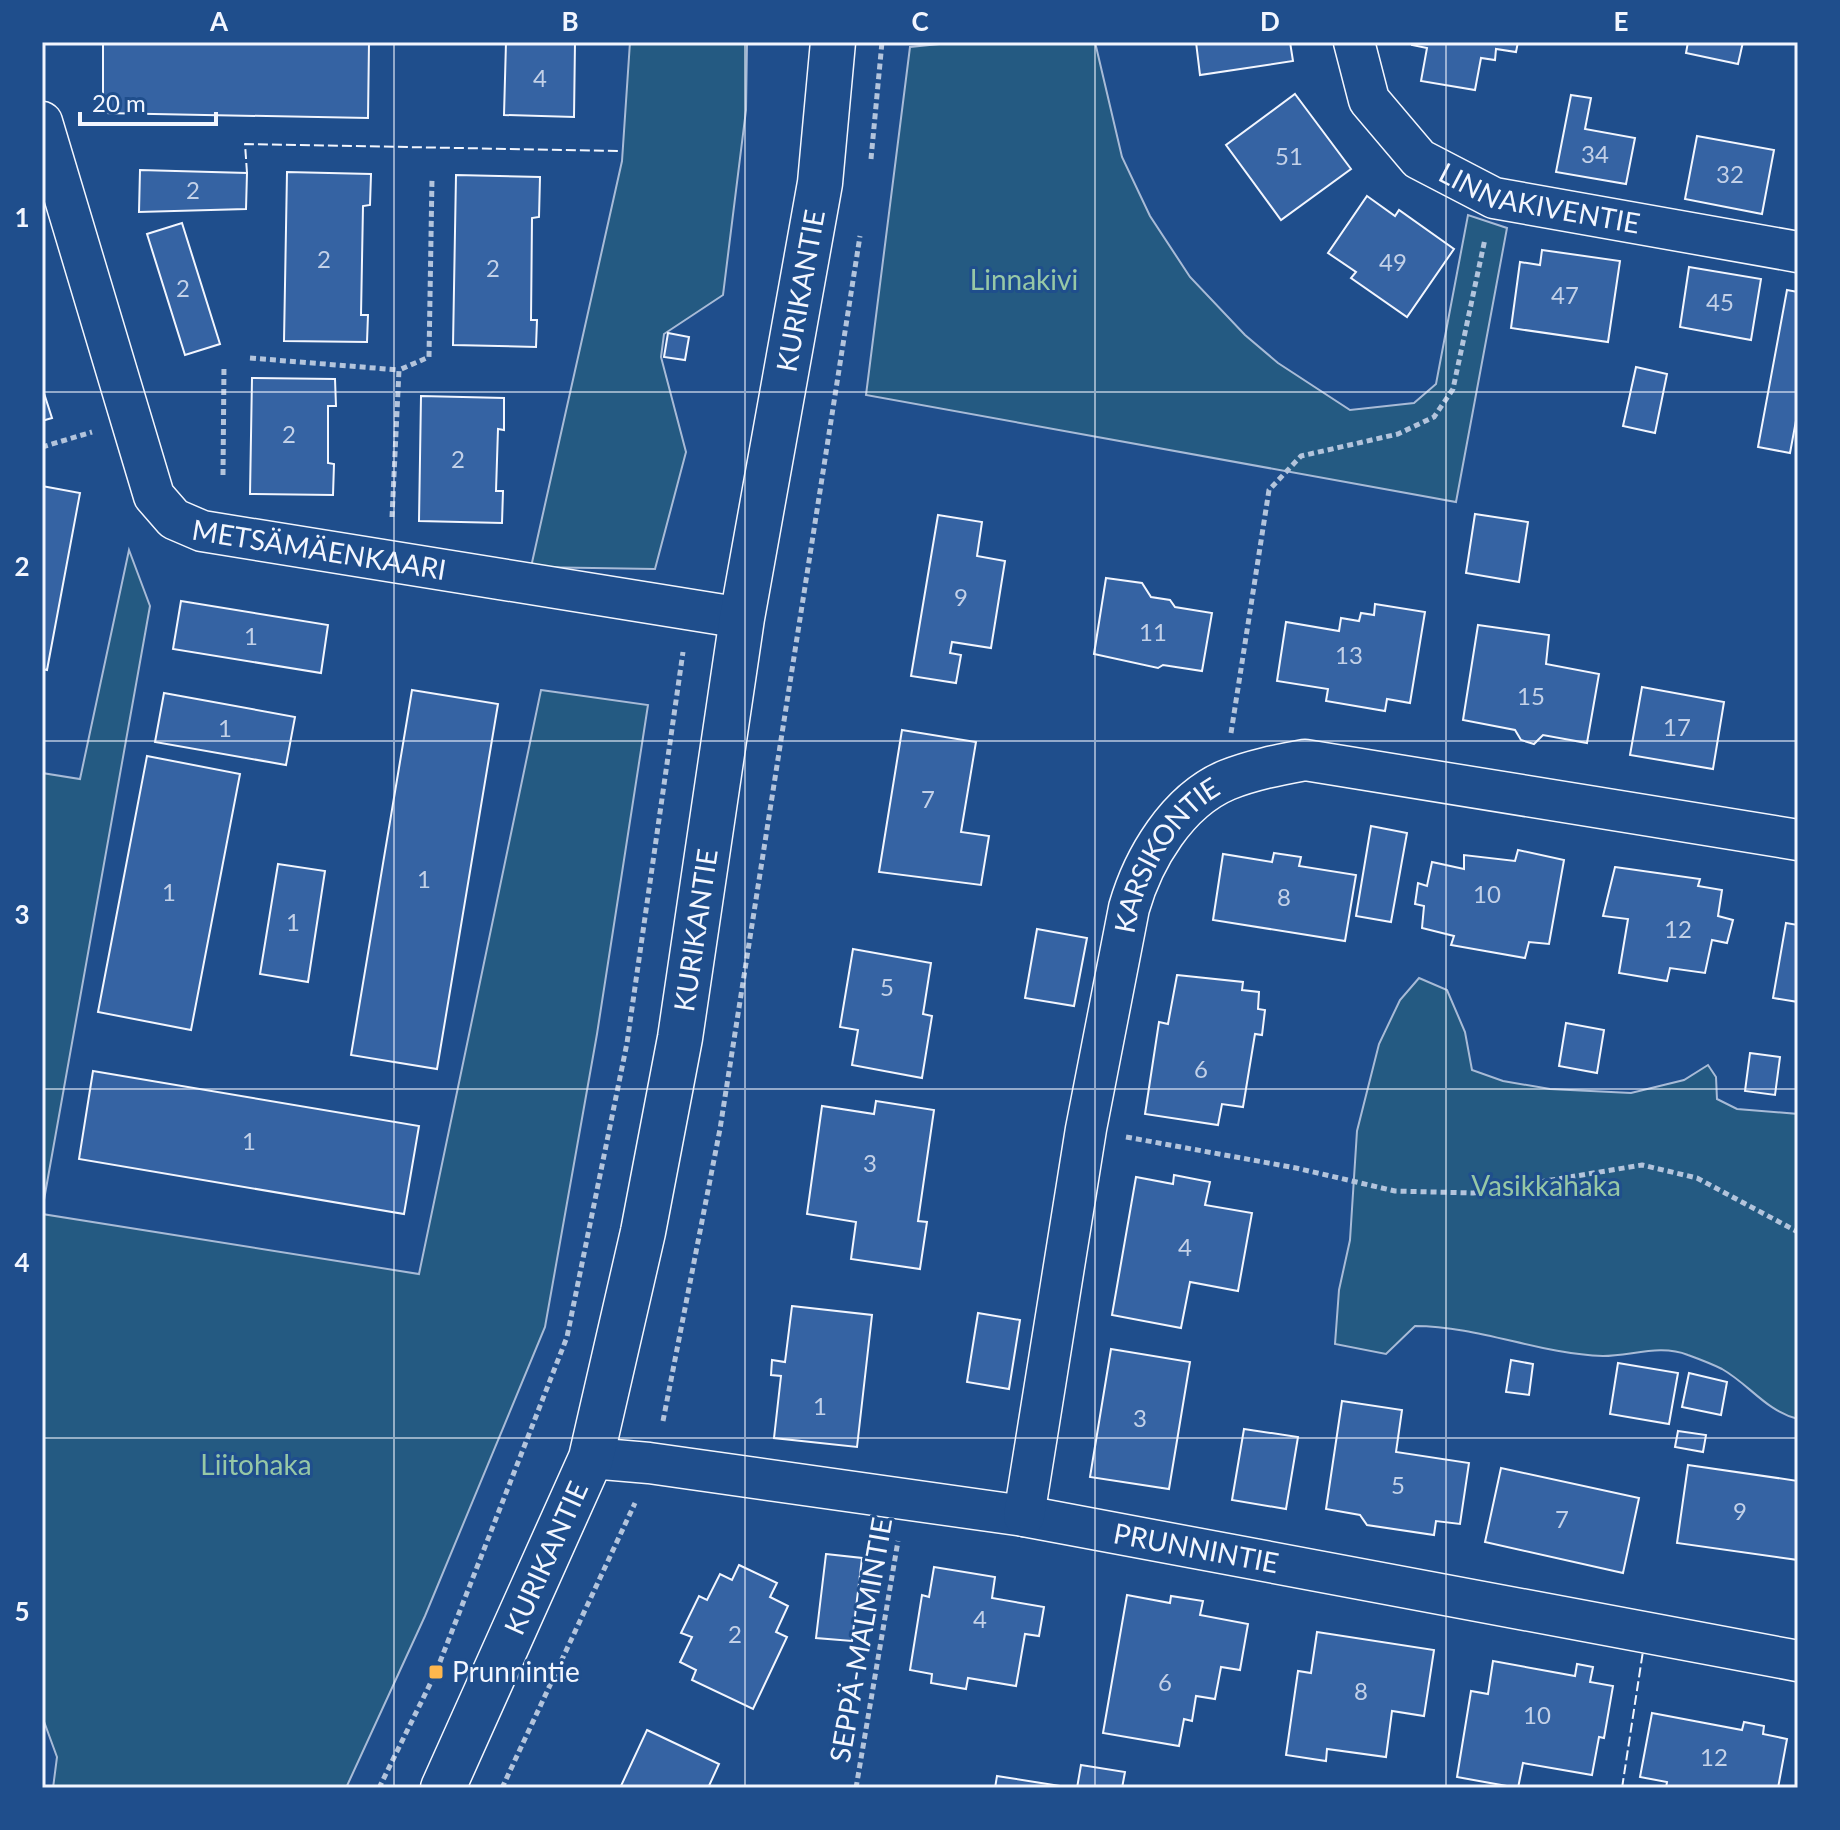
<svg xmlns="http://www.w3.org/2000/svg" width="1840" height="1830" viewBox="0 0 1840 1830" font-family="Lato,sans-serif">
	<rect width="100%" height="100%" fill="#1f4e8c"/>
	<g fill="#245a82" stroke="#a8bbd7" stroke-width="2">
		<polygon points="630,42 747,42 746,110 723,295 664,334 661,357 686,452 655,569 531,567 622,161"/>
		<polygon points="959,42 1095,42 1122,157 1150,216 1190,277 1245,335 1278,363 1350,410 1414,403 1436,384 1468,215 1507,228 1456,502 866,395 910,47"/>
		<polygon points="129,550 150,606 42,1211 42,773 80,779"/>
		<polygon points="541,690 648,705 597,1034 545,1327 425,1616 346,1788 53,1788 57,1757 42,1716 42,1214 419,1274"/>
		<path d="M 1419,978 L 1447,990 L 1465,1032 L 1472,1070 L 1503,1081 L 1550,1089 L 1631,1093 L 1684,1080 L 1708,1065 L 1716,1077 L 1717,1099 L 1737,1109 L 1798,1114 L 1798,1419 C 1766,1411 1750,1385 1722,1369 C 1712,1364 1699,1359 1688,1355 C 1660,1344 1631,1356 1603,1356 C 1539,1354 1479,1326 1415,1326 L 1386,1354 L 1335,1344 L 1339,1290 L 1350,1240 L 1357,1131 L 1379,1044 L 1400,1000 Z"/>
	</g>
	<g fill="#3563a3" stroke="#f2f6ff" stroke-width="2">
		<polygon points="103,42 369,42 368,118 103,113"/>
		<polygon points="506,42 575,42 574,117 504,115"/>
		<polygon points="1196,42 1290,42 1293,61 1200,75"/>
		<polygon points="1412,42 1518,42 1516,52 1496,49 1495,60 1481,58 1475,90 1421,81 1427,48 1412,45"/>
		<polygon points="1688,42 1743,42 1738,64 1686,53"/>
		<polygon points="1295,94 1351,169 1281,220 1226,145"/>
		<polygon points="1571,95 1591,98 1585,129 1635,138 1626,184 1556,172"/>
		<polygon points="1697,136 1774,150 1762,214 1685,199"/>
		<polygon points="140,170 247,173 246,209 139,212"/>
		<polygon points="287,172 371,174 370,205 363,206 361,315 368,315 367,342 284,341"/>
		<polygon points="456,175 540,177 539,217 532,218 531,320 537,320 536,347 453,345"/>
		<polygon points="1367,196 1395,216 1399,210 1454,249 1407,317 1351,278 1356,272 1328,253"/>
		<polygon points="182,223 220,344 185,355 147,234"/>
		<polygon points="1542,250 1620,261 1608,342 1511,328 1520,262 1540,265"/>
		<polygon points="1689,267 1761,279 1751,340 1680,327"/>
		<polygon points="1787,290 1798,292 1798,410 1790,453 1758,447"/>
		<polygon points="668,333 689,337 685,360 664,357"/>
		<polygon points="1636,367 1667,374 1655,433 1623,426"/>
		<polygon points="252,378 335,379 336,406 328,406 328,463 334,464 333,495 250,494"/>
		<polygon points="42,387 52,418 42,421"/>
		<polygon points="421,396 504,398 504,430 498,429 496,491 503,491 502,523 419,521"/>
		<polygon points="42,486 80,493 47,670 42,669"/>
		<polygon points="1475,514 1528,522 1519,582 1466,573"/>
		<polygon points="938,515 982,522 977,556 1005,561 991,648 952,642 950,653 961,655 956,683 911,676"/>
		<polygon points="1106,578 1142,583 1151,597 1170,600 1175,607 1212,613 1202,671 1163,665 1158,668 1094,654"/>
		<polygon points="181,601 328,625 321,673 173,649"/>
		<polygon points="1375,604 1425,612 1410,703 1387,699 1385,711 1326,701 1328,689 1277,681 1286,622 1339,631 1341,618 1359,621 1361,613 1374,615"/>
		<polygon points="1478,625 1549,635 1546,664 1599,674 1587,743 1543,735 1534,744 1521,740 1515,730 1463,720"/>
		<polygon points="1642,687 1724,702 1713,769 1630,755"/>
		<polygon points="412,690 498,704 437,1069 351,1055"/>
		<polygon points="164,693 295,717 286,765 155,742"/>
		<polygon points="902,730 976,742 961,832 989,836 981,885 879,872"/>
		<polygon points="147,756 240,774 191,1030 98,1012"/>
		<polygon points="1371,826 1407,833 1391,922 1356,916"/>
		<polygon points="1518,850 1564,860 1549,944 1529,942 1525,958 1451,945 1454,936 1422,928 1424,906 1415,904 1418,883 1427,886 1432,862 1464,869 1464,855 1515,861"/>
		<polygon points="1274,853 1301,857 1299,866 1356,875 1345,941 1213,920 1223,854 1272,862"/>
		<polygon points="278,864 325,871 308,982 260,974"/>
		<polygon points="1615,867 1700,879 1698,886 1722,890 1718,916 1733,920 1727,943 1712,940 1705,973 1670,968 1667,981 1619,973 1628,919 1603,916"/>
		<polygon points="1786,923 1798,925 1798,1002 1773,998"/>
		<polygon points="1037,929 1087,938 1074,1006 1025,998"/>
		<polygon points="853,949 931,963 923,1014 932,1016 922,1078 852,1065 858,1030 840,1027"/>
		<polygon points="1177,975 1243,982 1242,990 1259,992 1258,1009 1265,1010 1262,1035 1255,1034 1243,1107 1222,1104 1218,1125 1145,1114 1159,1022 1168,1024"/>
		<polygon points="1566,1023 1604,1030 1597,1073 1559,1066"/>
		<polygon points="1750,1053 1780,1057 1775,1095 1745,1091"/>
		<polygon points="93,1071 419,1126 404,1214 79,1159"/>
		<polygon points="876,1101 934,1110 918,1221 927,1222 920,1269 851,1259 856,1222 807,1214 822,1106 874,1114"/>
		<polygon points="1174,1175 1210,1182 1205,1205 1252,1213 1238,1291 1190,1282 1181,1328 1112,1315 1136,1177 1173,1184"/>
		<polygon points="792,1306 872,1315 857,1447 774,1438 781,1376 771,1375 772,1360 785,1362"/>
		<polygon points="978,1313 1020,1320 1009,1389 967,1382"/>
		<polygon points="1111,1349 1190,1362 1169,1489 1090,1477"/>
		<polygon points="1511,1360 1533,1364 1529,1395 1506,1392"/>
		<polygon points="1618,1363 1678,1373 1669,1424 1610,1414"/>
		<polygon points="1689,1373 1727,1382 1721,1415 1682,1407"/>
		<polygon points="1342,1401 1402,1410 1396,1452 1469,1463 1460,1524 1436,1521 1434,1535 1367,1525 1360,1515 1326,1509"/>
		<polygon points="1244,1429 1298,1437 1286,1509 1232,1500"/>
		<polygon points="1678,1431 1706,1435 1703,1452 1675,1447"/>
		<polygon points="1688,1465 1798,1481 1798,1560 1677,1543"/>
		<polygon points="1501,1468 1639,1498 1623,1573 1485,1542"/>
		<polygon points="826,1554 862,1558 852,1641 816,1638"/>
		<polygon points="739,1565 777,1583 770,1597 788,1606 776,1632 787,1637 753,1709 692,1680 696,1670 680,1662 692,1637 681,1633 699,1596 707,1600 720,1574 732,1580"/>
		<polygon points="934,1567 995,1577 992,1598 1044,1607 1039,1636 1025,1634 1016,1686 968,1678 966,1689 931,1683 932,1674 910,1670 922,1595 929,1597"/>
		<polygon points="1127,1595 1170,1603 1171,1596 1203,1601 1200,1615 1248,1624 1240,1670 1221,1667 1215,1699 1196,1696 1192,1721 1184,1719 1179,1746 1103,1733"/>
		<polygon points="1317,1632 1434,1650 1424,1716 1392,1711 1386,1757 1327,1749 1326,1761 1286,1755 1298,1671 1311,1673"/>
		<polygon points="1493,1661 1575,1676 1577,1664 1593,1667 1590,1682 1613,1686 1604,1738 1599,1737 1592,1775 1523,1763 1518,1788 1457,1777 1471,1691 1488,1694"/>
		<polygon points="1652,1713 1742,1730 1744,1722 1764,1726 1763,1734 1787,1739 1778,1788 1666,1788 1667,1782 1640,1777"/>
		<polygon points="647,1730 719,1764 708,1788 620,1788"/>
		<polygon points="1081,1765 1125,1772 1122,1788 1077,1788"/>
		<polygon points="997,1776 1066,1787 1065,1788 995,1788"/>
	</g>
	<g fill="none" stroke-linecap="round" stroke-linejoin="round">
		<g stroke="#f2f6ff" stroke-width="43">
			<g id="minor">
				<path id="s1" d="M 1354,42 L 1369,100 L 1419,159 L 1494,198 L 1798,252"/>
				<path id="s2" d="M 42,122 L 154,496 L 174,519 L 202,531 L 742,618"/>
				<path id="s3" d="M 591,1458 L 649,1463 L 1024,1516 L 1798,1661"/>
				<path id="s4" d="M 1024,1516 L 1086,1129 L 1129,908 C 1143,859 1177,801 1227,780 C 1252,770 1278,765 1305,760 L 1798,840"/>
			</g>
		</g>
		<g stroke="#f2f6ff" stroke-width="47">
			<g id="secondary">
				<path id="s5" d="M 443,1788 L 591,1458 L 643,1232 L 680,1038 L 742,618 L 820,183 L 833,42"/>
			</g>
		</g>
		<g stroke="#b3c4dc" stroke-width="5" stroke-dasharray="6 4" stroke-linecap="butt">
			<polyline points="871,159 882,42"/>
			<polyline points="250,358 399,370"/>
			<polyline points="42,447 92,432"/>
			<polyline points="223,475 224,365"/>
			<polyline points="392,517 399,370 429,357 432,178"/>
			<polyline points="1231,733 1269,490 1301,456 1398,434 1434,417 1453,389 1485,239"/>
			<polyline points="1126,1137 1296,1168 1395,1191 1473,1193 1642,1165 1697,1178 1798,1232"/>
			<polyline points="663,1421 720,1129 860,236"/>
			<polyline points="379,1788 436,1672 567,1337 627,1043 683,652"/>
			<polyline points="502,1788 635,1503"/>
			<polyline points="856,1788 898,1541"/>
		</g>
		<use href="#minor" stroke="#1f4e8c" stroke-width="40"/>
		<use href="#secondary" stroke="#1f4e8c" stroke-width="44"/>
		<g stroke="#f2f6ff" stroke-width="2" stroke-dasharray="10 4" stroke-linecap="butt">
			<polyline points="247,173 245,144 618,151"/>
			<polyline points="1622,1788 1643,1651"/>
		</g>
	</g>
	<path fill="none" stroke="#f2f6ff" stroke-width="2" stroke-opacity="0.55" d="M 394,42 L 394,1788M 745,42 L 745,1788M 1095,42 L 1095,1788M 1446,42 L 1446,1788M 42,392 L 1798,392M 42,741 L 1798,741M 42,1089 L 1798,1089M 42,1438 L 1798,1438"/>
	<rect fill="#ffb74d" stroke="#1f4e8c" stroke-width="3" x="428" y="1664" width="16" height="16" rx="4"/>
	<g text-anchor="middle" stroke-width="6" stroke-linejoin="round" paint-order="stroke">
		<g font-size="24" fill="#c3d1e8">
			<text x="540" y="87">4</text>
			<text x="1595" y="163">34</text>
			<text x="1289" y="165">51</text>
			<text x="1730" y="183">32</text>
			<text x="193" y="199">2</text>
			<text x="324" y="268">2</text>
			<text x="1393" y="271">49</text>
			<text x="493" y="277">2</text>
			<text x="183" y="297">2</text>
			<text x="1565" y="304">47</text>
			<text x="1720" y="311">45</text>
			<text x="289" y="443">2</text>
			<text x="458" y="468">2</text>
			<text x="961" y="606">9</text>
			<text x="1153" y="641">11</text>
			<text x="251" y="645">1</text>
			<text x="1349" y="664">13</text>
			<text x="1531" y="705">15</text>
			<text x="1677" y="736">17</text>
			<text x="225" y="737">1</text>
			<text x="928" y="808">7</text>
			<text x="424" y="888">1</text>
			<text x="169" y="901">1</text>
			<text x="1487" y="903">10</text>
			<text x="1284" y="906">8</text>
			<text x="293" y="931">1</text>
			<text x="1678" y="938">12</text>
			<text x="887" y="996">5</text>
			<text x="1201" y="1078">6</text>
			<text x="249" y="1150">1</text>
			<text x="870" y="1172">3</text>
			<text x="1185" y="1256">4</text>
			<text x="820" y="1415">1</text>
			<text x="1140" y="1427">3</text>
			<text x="1398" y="1494">5</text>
			<text x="1740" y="1520">9</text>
			<text x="1562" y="1528">7</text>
			<text x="980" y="1628">4</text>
			<text x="735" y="1643">2</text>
			<text x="1165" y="1691">6</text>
			<text x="1361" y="1700">8</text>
			<text x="1537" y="1724">10</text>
			<text x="1714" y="1766">12</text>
		</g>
		<g font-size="28" fill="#f2f6ff" stroke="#1f4e8c">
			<text dy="10" stroke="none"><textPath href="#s1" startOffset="266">LINNAKIVENTIE</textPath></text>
			<text dy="10" stroke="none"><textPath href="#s5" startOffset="1548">KURIKANTIE</textPath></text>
			<text dy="10" stroke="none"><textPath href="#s2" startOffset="570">METSÄMÄENKAARI</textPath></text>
			<text dy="10" stroke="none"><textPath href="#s4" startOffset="682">KARSIKONTIE</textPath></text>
			<text dy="10" stroke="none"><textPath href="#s5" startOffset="900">KURIKANTIE</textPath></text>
			<text dy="10" stroke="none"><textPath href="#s3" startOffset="612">PRUNNINTIE</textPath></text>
			<text dy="10" stroke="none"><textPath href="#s5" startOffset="252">KURIKANTIE</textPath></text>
			<text transform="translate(861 1640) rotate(-80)" y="10">SEPPÄ-MALMINTIE</text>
		</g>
		<g font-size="28" fill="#97c8a6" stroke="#1f4e8c">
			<text x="1024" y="290">Linnakivi</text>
			<text x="1546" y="1196">Vasikkahaka</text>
			<text x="256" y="1475">Liitohaka</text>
		</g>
		<g font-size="28" fill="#f2f6ff" stroke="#1f4e8c" text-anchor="start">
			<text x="452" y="1682">Prunnintie</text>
		</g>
	</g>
	<rect width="1840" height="1830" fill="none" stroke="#1f4e8c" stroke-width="88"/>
	<path d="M80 112v12h136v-12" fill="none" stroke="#f2f6ff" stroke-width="4"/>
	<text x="92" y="112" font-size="24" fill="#f2f6ff" stroke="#1f4e8c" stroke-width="6" paint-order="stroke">20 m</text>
	<rect x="44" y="44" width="1752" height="1742" fill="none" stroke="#f2f6ff" stroke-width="3"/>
	<g font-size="26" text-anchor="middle" font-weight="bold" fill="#f2f6ff">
		<text x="219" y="31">A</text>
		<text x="570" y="31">B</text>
		<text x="920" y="31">C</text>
		<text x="1270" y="31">D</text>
		<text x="1621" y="31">E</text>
		<text x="22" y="227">1</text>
		<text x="22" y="576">2</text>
		<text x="22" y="924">3</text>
		<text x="22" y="1272">4</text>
		<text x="22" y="1621">5</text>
	</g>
</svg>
